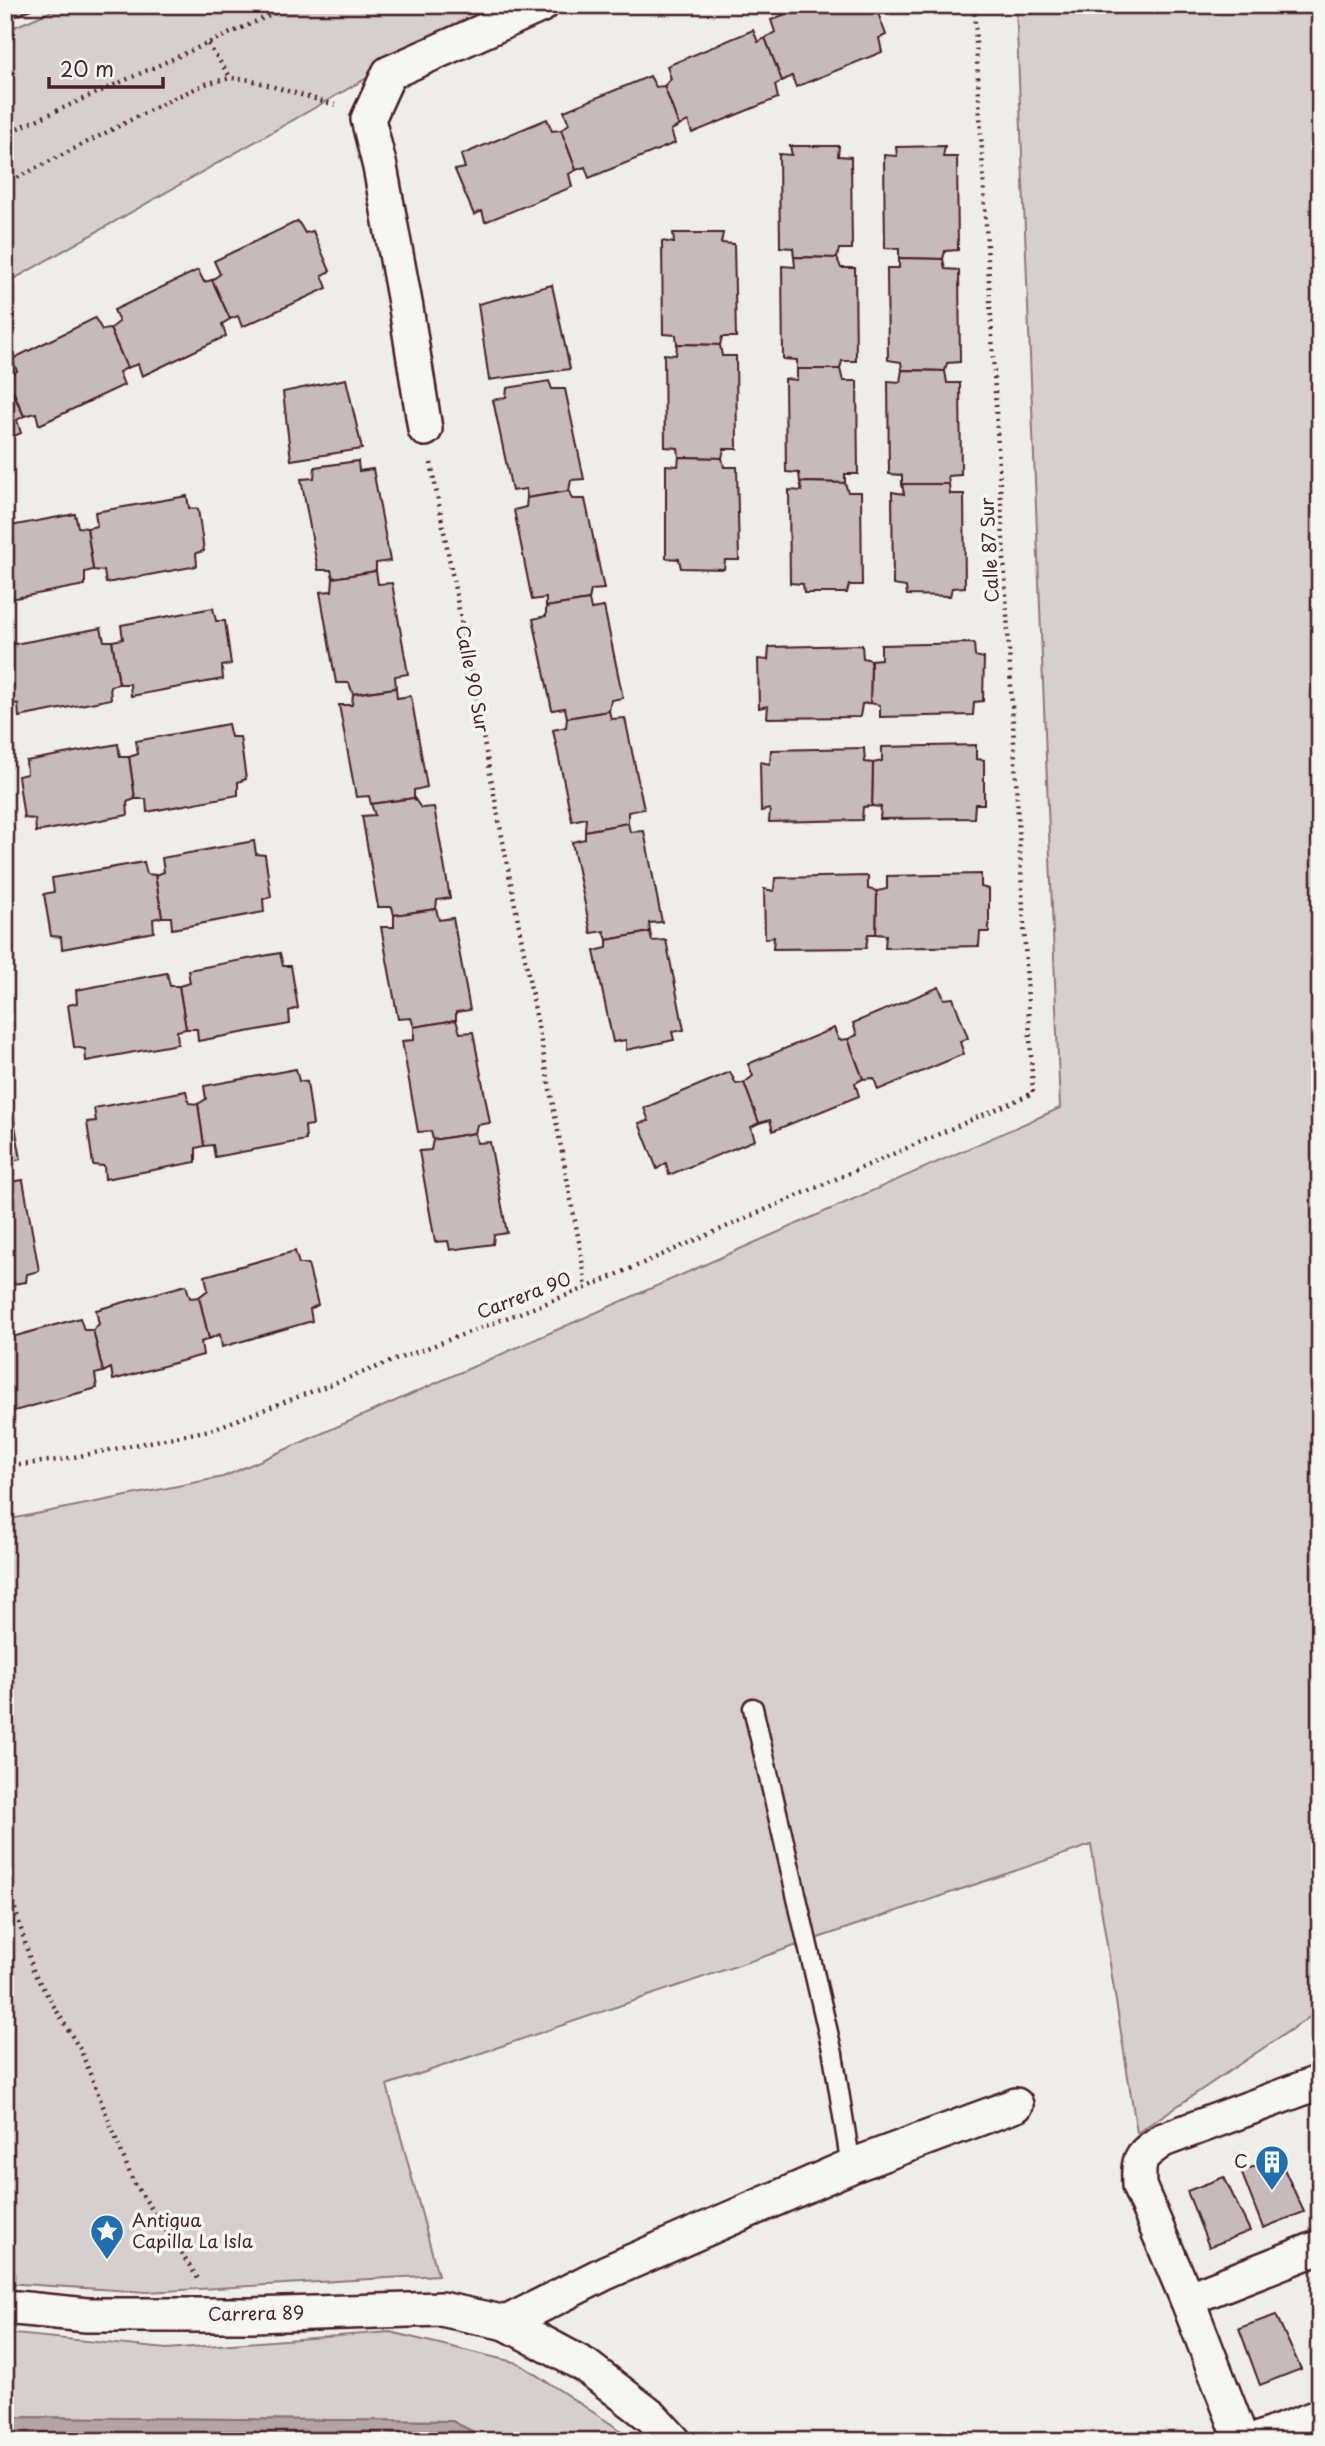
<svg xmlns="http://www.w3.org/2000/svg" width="1325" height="2446" viewBox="0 0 1325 2446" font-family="'Playpen Sans',sans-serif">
	<rect width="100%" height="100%" fill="#efedea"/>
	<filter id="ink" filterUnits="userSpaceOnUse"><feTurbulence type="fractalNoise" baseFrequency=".0143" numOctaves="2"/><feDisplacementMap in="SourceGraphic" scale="14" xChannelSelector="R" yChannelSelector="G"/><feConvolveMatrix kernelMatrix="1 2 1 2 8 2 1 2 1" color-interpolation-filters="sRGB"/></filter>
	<g filter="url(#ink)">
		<g fill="#d7cfce" stroke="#90777c" stroke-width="2">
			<polygon points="66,5 495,5 5,284 5,31"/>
			<polygon points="1016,5 1320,5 1320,2010 1137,2133 1091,1845 387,2085 438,2275 147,2292 5,2283 5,1520 223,1477 1060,1108"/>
			<polygon points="390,2332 518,2363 637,2441 491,2441 452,2421 5,2417 5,2333 167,2349"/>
		</g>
		<polygon fill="#b4a4a5" stroke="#8a6f74" stroke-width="2" points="5,2417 452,2421 491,2441 5,2441"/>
		<g fill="#c6babb" stroke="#4a1f2b" stroke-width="2">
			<polygon points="5,5 39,5 5,22"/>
			<polygon points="806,5 875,5 886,35 879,38 882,52 796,87 792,76 782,81 765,38 775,32 771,20"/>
			<polygon points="753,30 758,42 765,38 782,81 775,85 778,98 692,133 688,121 679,126 664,86 671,79 667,66"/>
			<polygon points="650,76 656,87 664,86 679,126 671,130 675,143 589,178 585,167 576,170 561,130 569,124 564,111"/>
			<polygon points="547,119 552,131 561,130 576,170 569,174 572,187 485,222 482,211 474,215 455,170 465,168 461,155"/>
			<polygon points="790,146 839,146 838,156 851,157 852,249 839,249 837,258 794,257 793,248 780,247 779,154 792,155"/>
			<polygon points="945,146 943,157 957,157 958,250 945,251 943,259 899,258 899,249 885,248 884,155 897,156 896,147"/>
			<polygon points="298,221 305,233 313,231 330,271 322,275 327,288 242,327 238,316 230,319 212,280 220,274 214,261"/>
			<polygon points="673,233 723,233 721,243 734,244 736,337 722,337 720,345 677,344 676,335 663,334 662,241 674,243"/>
			<polygon points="794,257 837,258 841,268 855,268 856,361 842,361 840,369 797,369 797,360 783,359 782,266 795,267"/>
			<polygon points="899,258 943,259 945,269 959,270 960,362 947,363 945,371 902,370 901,362 888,360 887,268 899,268"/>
			<polygon points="198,270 204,282 212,280 230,319 222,324 226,336 142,376 138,364 127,368 110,329 119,322 114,310"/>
			<polygon points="552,285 570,369 489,380 478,304"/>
			<polygon points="95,318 102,330 110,329 127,368 119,372 124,385 39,425 36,413 24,416 7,377 17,371 12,359"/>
			<polygon points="677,344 720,345 722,356 736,356 737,449 724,449 722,458 679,457 678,448 665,447 664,354 676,355"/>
			<polygon points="797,369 840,369 843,381 857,381 858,474 845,474 845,483 800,482 799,473 786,472 785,379 797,380"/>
			<polygon points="902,370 945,371 947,383 960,383 961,475 948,476 949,484 902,484 902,475 889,474 888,381 900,382"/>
			<polygon points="5,377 24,416 17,420 21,433 5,440"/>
			<polygon points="346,379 362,449 291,460 283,392"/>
			<polygon points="549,381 552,389 565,389 584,479 571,480 569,491 527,498 526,489 512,491 493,400 506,397 507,388"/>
			<polygon points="679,457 722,458 724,467 737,467 739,560 725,560 724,569 681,568 679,559 666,558 666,465 678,466"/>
			<polygon points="358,461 359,471 373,469 390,561 376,563 376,571 333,578 331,570 318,570 301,479 314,478 315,467"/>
			<polygon points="800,482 845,483 848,492 861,492 862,585 849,585 847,593 804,593 803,584 790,583 789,490 802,491"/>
			<polygon points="902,484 949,484 950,494 964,494 965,587 952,588 950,596 907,595 906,587 893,585 892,492 904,494"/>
			<polygon points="569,491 572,499 585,499 604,589 591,590 589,600 546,607 546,598 532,600 514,510 526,507 527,498"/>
			<polygon points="187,496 189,508 198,509 204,551 196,553 197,566 106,583 104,571 93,570 87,528 97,526 95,512"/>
			<polygon points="75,514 78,527 87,528 93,570 85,572 85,585 5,600 5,527"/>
			<polygon points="376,571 378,584 392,583 408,674 395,676 396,688 353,694 349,683 336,683 320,592 332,591 333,578"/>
			<polygon points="589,600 591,609 604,607 623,698 611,700 609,711 567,718 565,708 552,710 533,619 546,616 546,607"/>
			<polygon points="213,608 216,621 225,621 231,664 222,666 223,679 131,696 130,684 119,684 112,641 123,639 121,625"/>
			<polygon points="101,628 104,641 112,641 119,684 110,686 111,699 19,717 18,704 7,702 5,688 5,659 10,659 9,645"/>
			<polygon points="974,643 975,656 984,658 983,701 974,702 973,715 880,717 880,705 870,703 871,660 881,659 881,645"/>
			<polygon points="862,645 863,658 871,660 870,703 862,704 860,717 767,718 768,706 759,708 758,659 768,660 769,647"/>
			<polygon points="396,688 397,698 411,696 427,787 414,790 414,798 371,804 369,796 356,797 339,705 352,705 353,694"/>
			<polygon points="609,711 611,719 625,718 644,809 628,812 628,823 585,831 586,818 572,821 553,730 566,727 567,718"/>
			<polygon points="228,724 231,737 240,737 246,779 238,782 238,795 147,812 146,799 135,799 129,757 138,754 136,741"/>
			<polygon points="118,744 120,757 129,757 135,799 127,802 128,815 36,832 35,819 24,818 18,776 27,774 26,761"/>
			<polygon points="976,745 976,759 984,760 984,804 975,804 974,818 880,819 881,807 872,806 873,763 882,761 882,747"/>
			<polygon points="864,748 865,762 873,763 872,806 863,807 862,820 769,822 770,809 761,811 760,762 770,764 771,750"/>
			<polygon points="414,798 421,808 434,807 450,898 437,900 436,909 394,915 392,907 378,907 362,816 375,815 371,804"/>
			<polygon points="628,823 630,832 644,831 662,922 649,923 650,932 607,940 604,931 591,933 572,842 585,839 585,831"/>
			<polygon points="254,841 256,854 265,855 271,897 263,899 264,912 172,929 171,917 162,917 155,875 164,872 162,858"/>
			<polygon points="144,862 147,874 155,875 162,917 153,919 154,932 62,949 61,937 51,936 44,894 54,892 52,878"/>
			<polygon points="981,874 981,887 989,889 989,932 980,932 979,946 885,948 886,935 876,934 877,891 887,889 887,876"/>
			<polygon points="868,876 868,889 877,891 876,934 868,934 866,948 773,949 774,937 765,939 764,889 774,891 775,878"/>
			<polygon points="436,909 439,920 453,918 470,1010 456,1012 456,1020 414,1027 411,1018 398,1019 381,927 394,927 394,915"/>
			<polygon points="650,932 652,941 666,940 684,1030 672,1032 674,1040 626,1050 626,1040 613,1042 594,951 607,948 607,940"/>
			<polygon points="280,953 283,966 291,966 298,1008 289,1011 290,1024 198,1041 197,1029 186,1029 179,986 190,983 188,970"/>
			<polygon points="167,973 170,986 179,986 186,1029 177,1031 178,1044 86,1061 85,1049 74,1047 68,1005 77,1003 76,990"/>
			<polygon points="939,987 944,999 953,998 968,1038 960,1042 964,1054 878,1090 874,1078 863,1079 848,1039 857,1035 853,1023"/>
			<polygon points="456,1020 460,1033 473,1032 490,1123 477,1125 475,1133 433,1140 431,1131 418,1132 402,1041 414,1040 414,1027"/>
			<polygon points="834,1028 839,1040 848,1039 863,1079 855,1083 859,1096 773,1131 770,1120 759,1123 744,1083 753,1076 748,1064"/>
			<polygon points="296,1069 299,1081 307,1082 313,1125 305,1126 306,1140 215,1157 213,1145 204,1146 198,1104 206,1099 204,1086"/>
			<polygon points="5,1070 21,1159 8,1162 9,1172 5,1172"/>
			<polygon points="730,1072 736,1084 744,1083 759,1123 751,1127 755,1140 669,1175 666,1163 657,1169 639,1123 649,1121 644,1108"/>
			<polygon points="186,1091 189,1103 198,1104 204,1146 196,1148 196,1162 105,1179 104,1166 93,1165 87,1122 96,1121 94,1108"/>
			<polygon points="475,1133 477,1143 490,1142 507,1233 494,1235 493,1244 450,1250 448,1241 435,1242 419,1151 431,1150 433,1140"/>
			<polygon points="5,1172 9,1172 10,1182 23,1180 39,1271 27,1274 26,1282 5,1285"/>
			<polygon points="295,1251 299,1264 308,1264 318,1305 310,1309 312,1321 222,1347 220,1334 209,1339 199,1297 208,1290 205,1276"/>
			<polygon points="186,1285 190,1298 199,1297 209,1339 201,1342 203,1355 113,1380 111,1368 103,1372 93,1330 99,1324 96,1310"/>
			<polygon points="80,1318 84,1330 93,1330 103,1372 95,1374 97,1388 7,1413 5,1401 5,1339"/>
			<polygon points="1279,2158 1304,2212 1263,2228 1241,2171"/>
			<polygon points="1224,2177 1250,2231 1209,2247 1187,2191"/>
			<polygon points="1276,2315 1301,2369 1260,2385 1239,2328"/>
		</g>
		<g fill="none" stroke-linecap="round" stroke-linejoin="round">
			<g stroke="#4a1f2b" stroke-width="23">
				<polyline id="lane" points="753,1708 833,2054 851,2166"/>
			</g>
			<g stroke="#4a1f2b" stroke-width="38">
				<g id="street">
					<polyline points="425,429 406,308 380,167 368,119 389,73 542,5"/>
					<polyline points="1187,2299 1320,2247"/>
					<polyline points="5,2307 87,2315 252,2315 441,2309 506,2323 586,2366 652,2417 674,2441"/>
					<polyline points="506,2323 605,2273 851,2166 1016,2105"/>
					<path d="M 1242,2441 L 1187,2299 L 1139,2186 C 1138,2156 1140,2156 1163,2140 L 1320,2082"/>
					<polyline points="1254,2441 1320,2416"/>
				</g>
			</g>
			<g stroke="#4a1f2b" stroke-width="4.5" stroke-dasharray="2 5" stroke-linecap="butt">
				<polyline points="208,44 231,78"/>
				<polyline points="5,134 293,5"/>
				<polyline points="5,184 174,98 208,83 231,78 251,80 335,105"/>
				<polyline points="431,463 580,1247 586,1288"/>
				<polyline points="5,1467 64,1459 210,1430 586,1288 1033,1093 974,5"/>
				<polyline points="5,1875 34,1973 81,2051 133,2181 199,2280"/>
			</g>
			<use href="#lane" stroke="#f6f6f2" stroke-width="18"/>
			<use href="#street" stroke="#f6f6f2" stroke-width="33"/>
		</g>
	</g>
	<defs>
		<g id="building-pin" transform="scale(1.75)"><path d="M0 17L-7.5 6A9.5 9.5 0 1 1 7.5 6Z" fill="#1f6fb2" stroke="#f6f6f2"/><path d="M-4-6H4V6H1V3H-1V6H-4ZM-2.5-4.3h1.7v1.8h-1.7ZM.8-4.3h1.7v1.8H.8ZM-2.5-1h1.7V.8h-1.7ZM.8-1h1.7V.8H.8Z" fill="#fff"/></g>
		<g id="sight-pin" transform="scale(1.75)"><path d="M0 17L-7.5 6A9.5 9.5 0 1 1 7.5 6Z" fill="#1f6fb2" stroke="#f6f6f2"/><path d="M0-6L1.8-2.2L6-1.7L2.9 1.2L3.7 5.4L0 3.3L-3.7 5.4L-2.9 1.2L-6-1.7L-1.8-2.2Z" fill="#fff"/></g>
	</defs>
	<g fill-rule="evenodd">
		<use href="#building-pin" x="1272" y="2162"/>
		<use href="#sight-pin" x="107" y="2231"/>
	</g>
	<g text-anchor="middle" stroke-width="7" stroke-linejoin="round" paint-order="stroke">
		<g font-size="18" fill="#4a1f2b" stroke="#f6f6f2">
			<text transform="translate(990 550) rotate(-93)" y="6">Calle 87 Sur</text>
			<text transform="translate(472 679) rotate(79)" y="6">Calle 90 Sur</text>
			<text transform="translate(524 1296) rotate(-21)" y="6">Carrera 90</text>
			<text transform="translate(256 2314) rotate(-1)" y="6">Carrera 89</text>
		</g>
		<g font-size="18" fill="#4a1f2b" stroke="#f6f6f2" text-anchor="end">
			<text x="1248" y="2168">C</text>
			<text x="132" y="2227" text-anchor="start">Antigua<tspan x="132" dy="21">Capilla La Isla</tspan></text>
		</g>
	</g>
	<rect width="1325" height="2446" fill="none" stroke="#f6f6f2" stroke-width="28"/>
	<rect x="14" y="14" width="1297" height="2418" fill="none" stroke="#4a1f2b" stroke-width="2.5" filter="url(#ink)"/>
	<path d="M49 77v10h114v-10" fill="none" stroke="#4a1f2b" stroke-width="3.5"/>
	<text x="60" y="77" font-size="21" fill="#4a1f2b" stroke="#f6f6f2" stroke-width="5" paint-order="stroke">20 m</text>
</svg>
